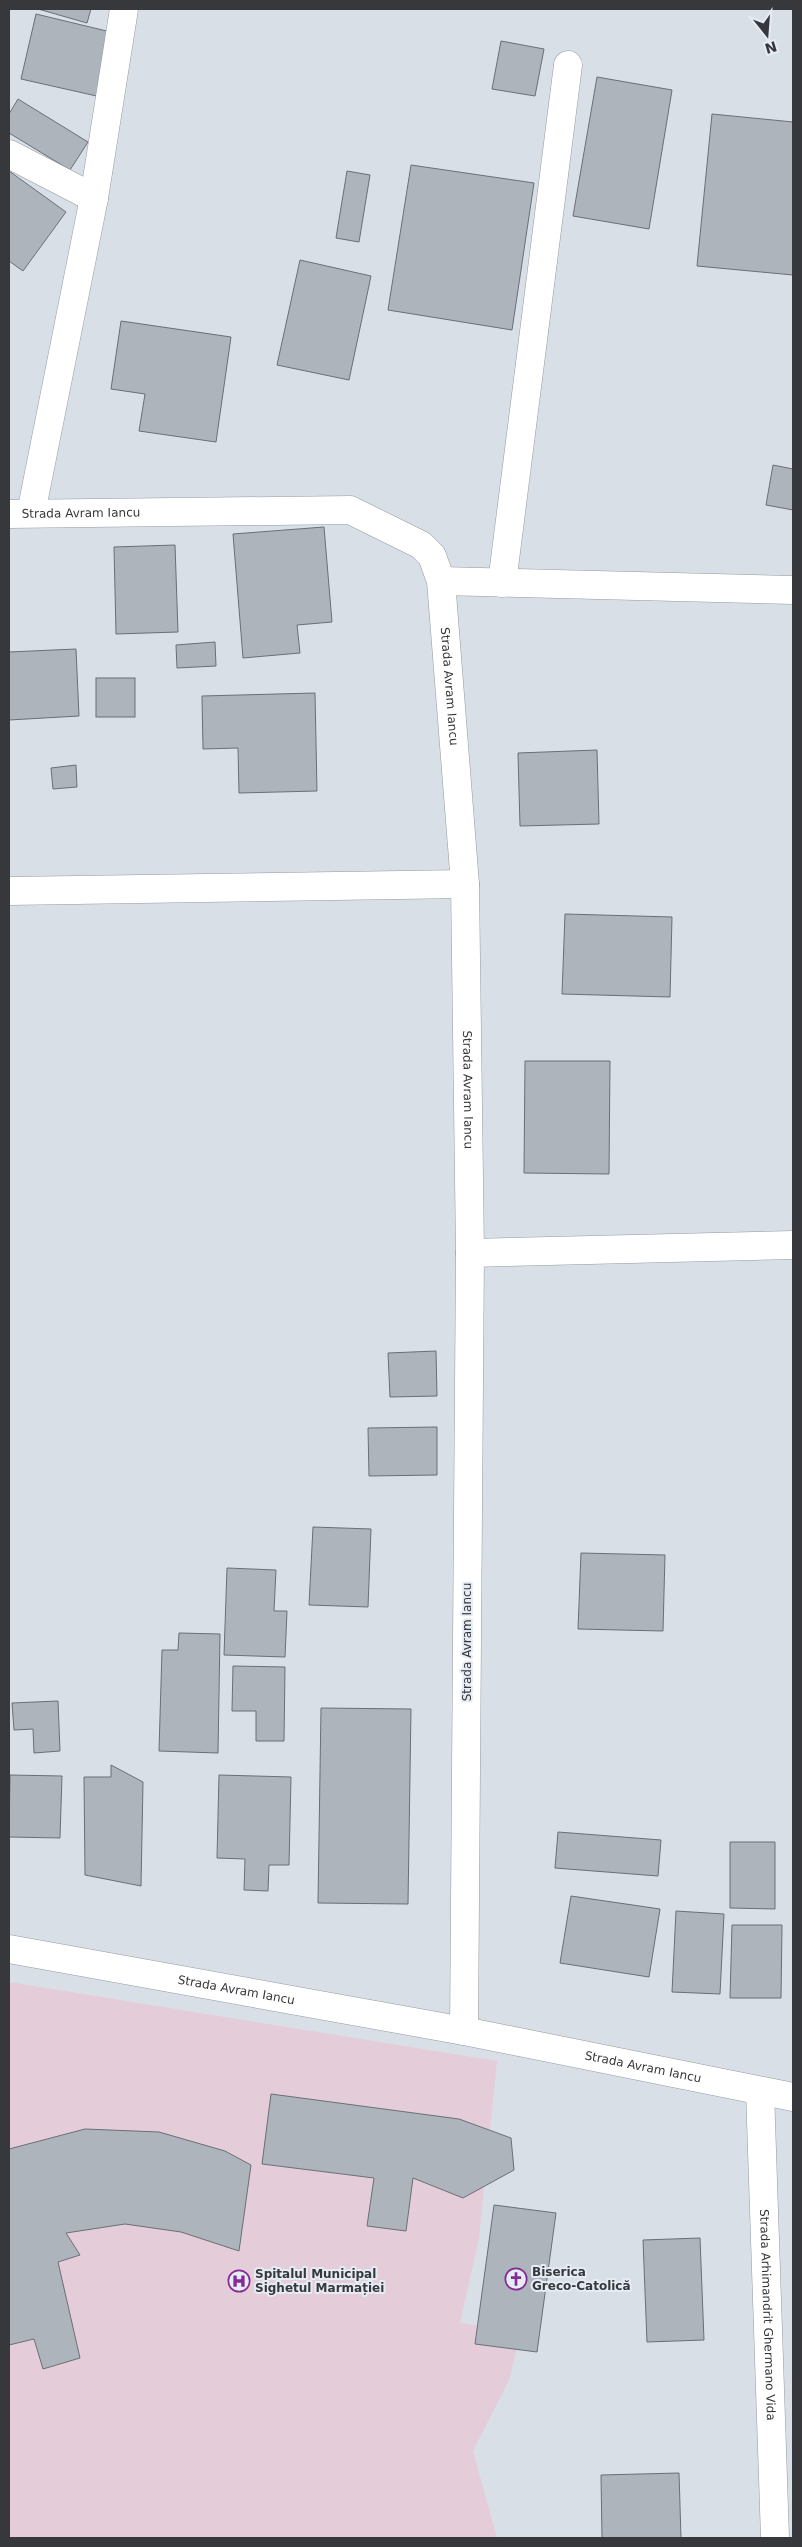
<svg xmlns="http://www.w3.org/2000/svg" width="802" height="2547" viewBox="0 0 802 2547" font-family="'DejaVu Sans',sans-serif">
	<rect width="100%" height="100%" fill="#d9dfe7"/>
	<polygon fill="#e4cdd9" points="9,1982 497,2061 479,2238 460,2323 521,2332 509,2380 473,2451 497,2538 9,2538"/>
	<g fill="#aeb4bc" stroke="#6a6f77">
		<polygon points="38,9 91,9 87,23"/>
		<polygon points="36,14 115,33 101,97 21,79"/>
		<polygon points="501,41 544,49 535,96 492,89"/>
		<polygon points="597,77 672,90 649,229 573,216"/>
		<polygon points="18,99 88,142 70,170 9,133 9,114"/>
		<polygon points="712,114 793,122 793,275 697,266"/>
		<polygon points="411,165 534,183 512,330 388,310"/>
		<polygon points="9,171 66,212 23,271 9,261"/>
		<polygon points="347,171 370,175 359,242 336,238"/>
		<polygon points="300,260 371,276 349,380 277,365"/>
		<polygon points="121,321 231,337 216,442 139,431 145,394 111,389"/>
		<polygon points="773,465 793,469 793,510 766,505"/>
		<polygon points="324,527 332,622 297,625 300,653 243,658 233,534"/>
		<polygon points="175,545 178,632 116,634 114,547"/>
		<polygon points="215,642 216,666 177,668 176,645"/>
		<polygon points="76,649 79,716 9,720 9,652"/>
		<rect x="96" y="678" width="39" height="39"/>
		<polygon points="315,693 317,791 239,793 238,748 203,749 202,696"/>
		<polygon points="597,750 599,824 520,826 518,753"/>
		<polygon points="76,765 77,787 53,789 51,768"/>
		<polygon points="565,914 672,917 670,997 562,994"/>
		<polygon points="525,1061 610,1061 609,1174 524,1173"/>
		<polygon points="436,1351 437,1396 390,1397 388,1353"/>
		<polygon points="437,1427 437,1475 369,1476 368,1428"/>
		<polygon points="313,1527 371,1529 368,1607 309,1605"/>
		<polygon points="581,1553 665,1555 663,1631 578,1629"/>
		<polygon points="227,1568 276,1570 274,1611 287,1611 285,1657 224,1655"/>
		<polygon points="179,1633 220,1634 218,1753 159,1751 162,1650 178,1650"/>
		<polygon points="233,1666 285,1667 284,1741 256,1741 256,1711 232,1711"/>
		<polygon points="58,1701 60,1751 34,1753 33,1729 14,1730 12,1703"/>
		<polygon points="321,1708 411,1709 408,1904 318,1903"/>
		<polygon points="111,1765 143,1782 141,1886 85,1875 84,1777 111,1777"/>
		<polygon points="10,1775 62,1776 60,1838 9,1837"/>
		<polygon points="219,1775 291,1777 289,1865 269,1865 268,1891 244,1890 245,1859 217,1858"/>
		<polygon points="558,1832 661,1840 658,1876 555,1868"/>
		<polygon points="730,1842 775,1842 775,1909 730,1908"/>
		<polygon points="571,1896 660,1909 649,1977 560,1963"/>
		<polygon points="676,1911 724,1914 720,1994 672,1992"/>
		<polygon points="732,1925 782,1925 781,1998 730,1998"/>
		<polygon points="271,2094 459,2119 511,2138 514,2170 463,2198 413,2178 406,2231 367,2226 374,2178 262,2164"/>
		<polygon points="85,2129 159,2132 225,2151 251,2165 239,2251 181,2232 125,2224 66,2233 80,2255 58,2262 80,2358 43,2369 34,2339 9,2345 9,2149"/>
		<polygon points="494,2205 556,2213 537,2352 475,2344"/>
		<polygon points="700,2238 704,2340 647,2342 643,2240"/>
		<polygon points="679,2473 681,2538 602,2538 601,2475"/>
	</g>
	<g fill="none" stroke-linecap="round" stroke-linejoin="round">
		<g stroke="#949aa1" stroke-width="29">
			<g id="minor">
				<polyline points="9,154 94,198"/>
				<polyline points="31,513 94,198 124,9"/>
				<path id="s1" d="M 9,514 L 350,510 L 421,545 L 432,556 L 441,581 L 465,884 L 470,1253 L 464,2031"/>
				<polyline points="441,581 793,590"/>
				<polyline points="502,583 568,65"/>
				<polyline points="9,891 465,884"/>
				<polyline points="470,1253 793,1245"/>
				<path id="s2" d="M 760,2091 L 775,2538"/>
			</g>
		</g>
		<g stroke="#949aa1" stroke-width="29">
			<g id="major">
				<path id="s3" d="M 9,1949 L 464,2031 L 793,2097"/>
			</g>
		</g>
		<use href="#minor" stroke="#fff" stroke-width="28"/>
		<use href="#major" stroke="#fff" stroke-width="28"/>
	</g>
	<defs>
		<g id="church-ring" transform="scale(1.125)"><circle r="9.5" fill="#e6ecf5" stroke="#862b96" stroke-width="1.5"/><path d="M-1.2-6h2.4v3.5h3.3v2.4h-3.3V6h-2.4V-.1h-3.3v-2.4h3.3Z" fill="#862b96"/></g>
		<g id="hospital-ring" transform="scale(1.125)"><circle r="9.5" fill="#e6ecf5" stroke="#862b96" stroke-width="1.5"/><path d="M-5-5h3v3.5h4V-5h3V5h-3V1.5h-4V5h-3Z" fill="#862b96"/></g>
	</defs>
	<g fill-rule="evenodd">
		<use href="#church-ring" x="516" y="2279"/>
		<use href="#hospital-ring" x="239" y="2281"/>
	</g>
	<g text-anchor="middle" stroke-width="4" stroke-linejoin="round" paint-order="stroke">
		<g font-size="12" fill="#36383b" stroke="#e6ecf5">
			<text dy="4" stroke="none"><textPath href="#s1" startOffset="72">Strada Avram Iancu</textPath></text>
			<text dy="4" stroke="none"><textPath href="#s1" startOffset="568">Strada Avram Iancu</textPath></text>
			<text dy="4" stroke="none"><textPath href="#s1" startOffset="972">Strada Avram Iancu</textPath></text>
			<text transform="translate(467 1642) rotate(-90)" y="4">Strada Avram Iancu</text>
			<text dy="4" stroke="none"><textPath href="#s3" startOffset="231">Strada Avram Iancu</textPath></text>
			<text dy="4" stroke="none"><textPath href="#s3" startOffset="645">Strada Avram Iancu</textPath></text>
			<text dy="4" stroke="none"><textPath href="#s2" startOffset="224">Strada Arhimandrit Ghermano Vida</textPath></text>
		</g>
		<g font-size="12" font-weight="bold" fill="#36383b" stroke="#e6ecf5" text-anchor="start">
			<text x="532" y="2276">Biserica<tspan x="532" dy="14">Greco-Catolică</tspan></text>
			<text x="255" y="2278">Spitalul Municipal<tspan x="255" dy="14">Sighetul Marmației</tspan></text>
		</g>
	</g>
	<rect width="802" height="2547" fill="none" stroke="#36383b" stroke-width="20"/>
	<g transform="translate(767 35) rotate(163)" stroke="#e6ecf5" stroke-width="4" paint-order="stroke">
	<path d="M0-4L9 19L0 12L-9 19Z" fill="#36383b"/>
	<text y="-8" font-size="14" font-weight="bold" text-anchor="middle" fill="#36383b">N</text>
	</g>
</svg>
